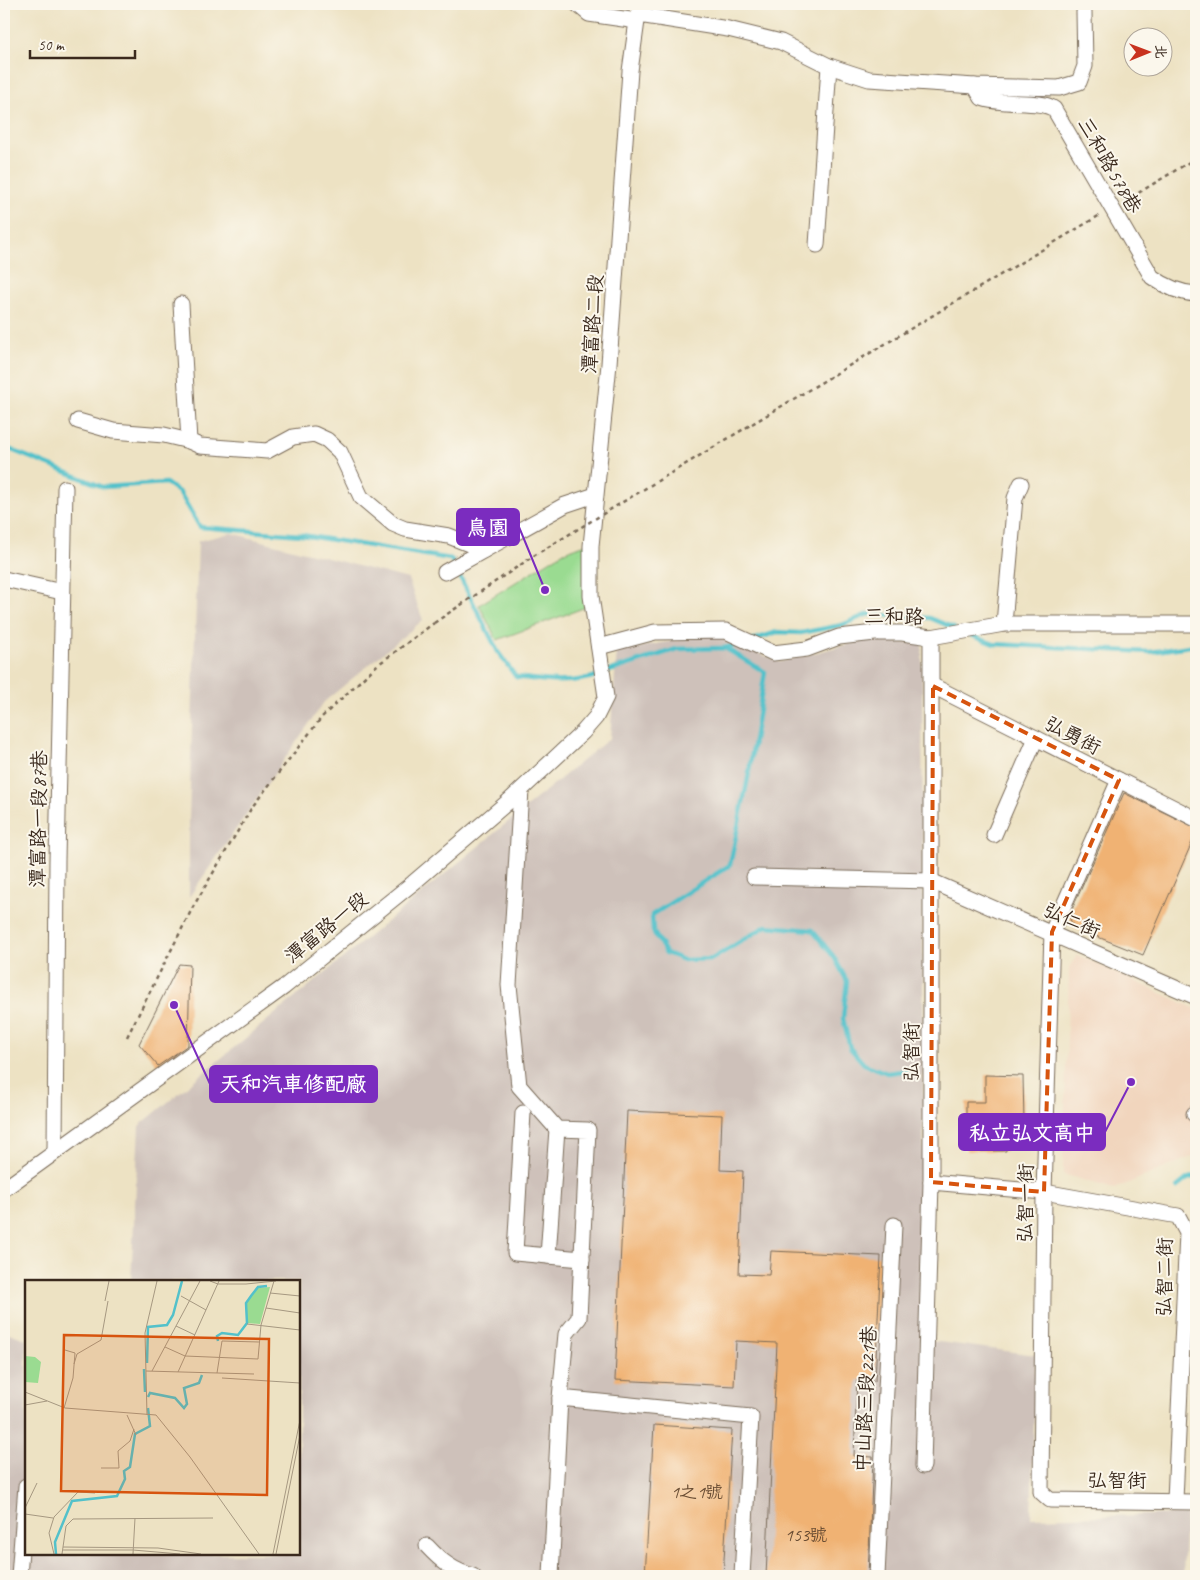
<svg xmlns="http://www.w3.org/2000/svg" width="1200" height="1580" viewBox="0 0 1200 1580" font-family="Caveat,'LXGW WenKai TC',sans-serif">
	<rect width="100%" height="100%" fill="#fbf7ec"/>
	<filter id="ink" filterUnits="userSpaceOnUse"><feTurbulence type="fractalNoise" baseFrequency=".02" numOctaves="2"/><feDisplacementMap in="SourceGraphic" scale="10" xChannelSelector="R" yChannelSelector="G"/><feConvolveMatrix kernelMatrix="1 2 1 2 8 2 1 2 1" color-interpolation-filters="sRGB"/></filter>
	<filter id="wash" filterUnits="userSpaceOnUse"><feTurbulence type="fractalNoise" baseFrequency=".0096" numOctaves="4" result="noise"/><feDisplacementMap in="SourceGraphic" scale="20" xChannelSelector="R" yChannelSelector="G"/><feGaussianBlur stdDeviation="1.12" result="paint"/><feColorMatrix in="noise" values="0 0 0 0 0 0 0 0 0 0 0 0 0 0 0 0 0 1.4 0 .05"/><feComposite in="paint" operator="in"/></filter>
	<g filter="url(#wash)">
		<rect width="100%" height="100%" fill="#ede2c3"/>
		<polygon fill="#f1d5bd" points="1077,955 1196,1009 1196,1155 1114,1189 1063,1174 1069,969"/>
		<g fill="#cec1ba">
			<polygon points="231,533 408,579 423,620 324,702 189,897 189,818 198,541"/>
			<polygon points="712,634 780,662 868,639 922,644 924,1340 1036,1355 1031,1518 1186,1514 1183,1576 4,1576 4,1342 9,1333 26,1339 26,1554 299,1554 299,1281 131,1281 139,1126 610,738 617,651"/>
		</g>
		<polygon fill="#9adb91" stroke="#6a8258" points="586,544 586,607 497,640 479,605 564,552"/>
		<g fill="none" stroke-linecap="round" stroke-linejoin="round">
			<g stroke="#53c1ca" stroke-width="4.5">
				<path d="M 4,447 L 103,487 L 166,483 L 180,493 L 200,527 L 302,535 L 451,559 L 498,652 L 516,677 C 544,681 572,685 599,675"/>
				<polyline points="970,635 994,644 1150,652 1196,645"/>
				<polyline points="753,640 777,632 801,633 842,625 868,614 930,618 954,628"/>
				<polyline points="725,648 741,643"/>
				<polyline points="606,672 677,649 725,648 765,672 748,778 730,865 652,915 653,931 666,953 684,960 712,959 766,926 812,930 834,957 847,981 843,1018 850,1048 864,1064 887,1073 910,1070"/>
				<polyline points="1177,1187 1187,1179 1196,1176"/>
			</g>
		</g>
		<g id="blocks">
			<g fill="#f0b273">
				<polygon points="1124,793 1196,828 1196,833 1143,955 1073,927 1069,916"/>
				<polygon points="179,964 190,965 188,1045 158,1066 139,1044"/>
				<polygon points="985,1075 1023,1076 1024,1122 1006,1122 1006,1151 966,1151 966,1102 985,1102"/>
				<polygon points="627,1111 722,1115 720,1170 743,1171 739,1274 769,1275 771,1251 881,1256 875,1381 857,1380 854,1456 873,1457 868,1576 766,1576 777,1343 736,1341 734,1386 615,1380"/>
				<polygon points="654,1425 732,1430 723,1576 645,1576"/>
			</g>
		</g>
	</g>
	<g filter="url(#ink)">
		<use href="#blocks" fill-opacity="0" stroke="#796a58" stroke-width="1"/>
		<g fill="none" stroke-linecap="round" stroke-linejoin="round">
			<g stroke="#796a58" stroke-width="17">
				<g id="minor">
					<polyline points="577,4 589,14 637,21"/>
					<polyline points="639,15 728,29 781,42 829,66 869,79 975,86 1059,88 1079,82 1085,66 1084,12"/>
					<path d="M 975,86 L 982,98 C 1003,106 1041,99 1054,109 L 1152,277 C 1166,287 1180,293 1196,294"/>
					<polyline points="817,245 829,66"/>
					<polyline points="181,304 189,441 200,446 267,451 293,437 314,434 327,440 340,452 361,497 393,524 405,529 449,536 484,550"/>
					<polyline points="78,421 113,431 164,435 189,441"/>
					<polyline points="445,572 565,505 595,495"/>
					<polyline points="4,579 62,592"/>
					<polyline points="1004,624 1015,498 1021,484"/>
					<polyline points="599,647 655,632 726,631 773,653 807,649 839,637 875,633 902,633 931,637 1004,624 1196,624"/>
					<polyline points="933,686 1196,819"/>
					<polyline points="1119,780 1052,932 1044,1192 1041,1492 1050,1500 1196,1502"/>
					<polyline points="521,790 509,985 519,1086 557,1129 588,1130 579,1318 566,1334 560,1398"/>
					<polyline points="994,835 1036,738"/>
					<polyline points="754,877 931,881 1196,997"/>
					<polyline points="523,1113 515,1253 582,1259"/>
					<polyline points="1194,1114 1196,1114"/>
					<polyline points="55,1151 57,861 65,488"/>
					<polyline points="931,1182 1044,1192 1178,1216 1187,1233 1175,1500"/>
					<polyline points="4,1189 284,987 413,883 509,801 583,732 596,717 606,697 591,596 591,546 609,364 630,71 637,21 643,4"/>
					<polyline points="548,1256 557,1129"/>
					<polyline points="923,1466 931,1182 931,637"/>
					<path d="M 427,1546 C 441,1561 453,1571 473,1576"/>
					<polyline points="19,1576 26,1486"/>
					<polyline points="551,1576 560,1398 751,1417 742,1576"/>
					<polyline points="877,1576 894,1225"/>
				</g>
			</g>
			<g stroke="#796a58" stroke-width="2.5" stroke-dasharray="4 4" stroke-linecap="butt">
				<polyline points="1125,201 1196,158"/>
				<polyline points="752,424 1100,215"/>
				<polyline points="127,1037 193,907 252,807 322,717 376,666 434,623"/>
			</g>
			<use href="#minor" stroke="#fff" stroke-width="15"/>
			<polyline stroke="#796a58" stroke-width="2.5" stroke-dasharray="4 4" stroke-linecap="butt" points="434,623 535,555 752,424"/>
		</g>
	</g>
	<path fill="none" stroke="#d7540e" stroke-width="4" stroke-dasharray="10 6" stroke-linejoin="round" d="M 933,686 L 1119,780 L 1052,932 L 1044,1192 L 931,1182 Z"/>
	<g text-anchor="middle" stroke-width="4" stroke-linejoin="round" paint-order="stroke">
		<g font-size="18" fill="#684c33">
			<text x="697" y="1498">1之1號</text>
			<text x="806" y="1541">153號</text>
		</g>
		<g font-size="20" fill="#3b2a1e" stroke="#fbf7ec">
			<text transform="translate(1110 165) rotate(60)" y="7">三和路578巷</text>
			<text transform="translate(592 324) rotate(-86)" y="7">潭富路二段</text>
			<text transform="translate(894 616) rotate(1)" y="7">三和路</text>
			<text transform="translate(1073 735) rotate(27)" y="7">弘勇街</text>
			<text transform="translate(38 819) rotate(-89)" y="7">潭富路一段87巷</text>
			<text transform="translate(1072 920) rotate(24)" y="7">弘仁街</text>
			<text transform="translate(326 927) rotate(-39)" y="7">潭富路一段</text>
			<text transform="translate(911 1052) rotate(-90)" y="7">弘智街</text>
			<text transform="translate(1025 1203) rotate(-89)" y="7">弘智一街</text>
			<text transform="translate(1164 1277) rotate(-89)" y="7">弘智二街</text>
			<text transform="translate(865 1399) rotate(-87)" y="7">中山路三段221巷</text>
			<text x="1117" y="1487">弘智街</text>
		</g>
	</g>
	<g transform="translate(25 1280)">
		<rect width="275" height="275" fill="#ede2c3"/>
		<path d="M 245,7 L 235,44 L 222,43 L 221,23 L 233,8 ZM 0,76 L 10,77 L 16,82 L 13,103 L 0,102 Z" fill="#9adb91"/>
		<path fill="none" stroke="#53c1ca" stroke-width="2.5" d="M 193,61 L 192,56 L 197,53 L 213,55 L 222,43 L 221,23 L 226,16 L 233,7 L 242,6M 122,83 L 123,47 L 142,45 L 148,35 L 157,1M 119,89 L 120,112M 123,117 L 125,113 L 150,118 L 159,128 L 162,124 L 159,108 L 174,103 L 177,95M 31,274 L 30,262 L 47,221 L 92,216 L 100,199 L 99,191 L 105,187 L 110,154 L 125,146 L 123,128"/>
		<path fill="none" stroke="#a69881" stroke-width="1" d="M 185,1 L 193,4 L 221,4 L 251,1M 245,13 L 275,16M 156,16 L 181,30M 80,21 L 84,1M 241,28 L 275,33M 222,44 L 275,50M 151,46 L 170,55M 140,67 L 160,76 L 233,79 L 236,45 L 249,1M 49,84 L 52,74 L 76,60 L 83,21M 121,91 L 229,94M 127,91 L 175,1M 153,92 L 194,1M 192,93 L 197,61 L 234,62M 197,98 L 275,103M 0,112 L 40,128 L 131,135 L 165,177 L 234,274M 0,125 L 22,121M 39,128 L 48,98 L 50,73 L 40,70M 102,135 L 111,155M 122,135 L 120,53 L 132,1M 76,188 L 94,188 L 93,171 L 105,161 L 109,149M 0,228 L 12,203M 0,234 L 28,238M 38,267 L 133,268 L 176,274M 38,270 L 108,270 L 155,274M 29,274 L 24,253 L 29,237 L 53,212 L 70,213M 37,274 L 41,246 L 48,239 L 188,238M 108,274 L 110,238M 248,274 L 275,140M 251,274 L 275,155"/>
		<path fill="#d7540e" fill-opacity="0.15" stroke="#d7540e" stroke-width="2.5" d="M 39,55 L 244,59 L 242,215 L 36,211 Z"/>
		<rect width="275" height="275" fill="none" stroke="#3b2a1e" stroke-width="2.5"/>
	</g>
	<path fill="none" stroke="#7b2cbf" stroke-width="2" d="M545 590L519 527M174 1005L210 1084M1131 1082L1105 1132"/>
	<g fill="#7b2cbf" stroke="#fbf7ec" stroke-width="2">
		<circle cx="545" cy="590" r="5"/>
		<circle cx="174" cy="1005" r="5"/>
		<circle cx="1131" cy="1082" r="5"/>
	</g>
	<g fill="#7b2cbf" stroke="#7b2cbf" stroke-width="2">
		<rect x="457" y="509" width="62" height="36" rx="5"/>
		<rect x="210" y="1066" width="167" height="36" rx="5"/>
		<rect x="959" y="1114" width="146" height="36" rx="5"/>
	</g>
	<g font-size="21" text-anchor="middle" font-weight="bold" fill="#fff">
		<text x="488" y="535">鳥園</text>
		<text x="293" y="1091">天和汽車修配廠</text>
		<text x="1032" y="1140">私立弘文高中</text>
	</g>
	<rect width="1200" height="1580" fill="none" stroke="#fbf7ec" stroke-width="20"/>
	<g transform="translate(1148 52) rotate(89)"><circle r="24" fill="#fbf7ec" stroke="#aea59a"/>
	<path d="M0-4L9 19L0 12L-9 19Z" fill="#c8321e"/>
	<text y="-8" font-size="14" font-weight="bold" text-anchor="middle" fill="#3b2a1e">北</text>
	</g>
	<path d="M30 50v8h105v-8" fill="none" stroke="#3b2a1e" stroke-width="2.5"/>
	<text x="38" y="50" font-size="15" fill="#3b2a1e" stroke="#fbf7ec" stroke-width="4" paint-order="stroke">50 m</text>
</svg>
